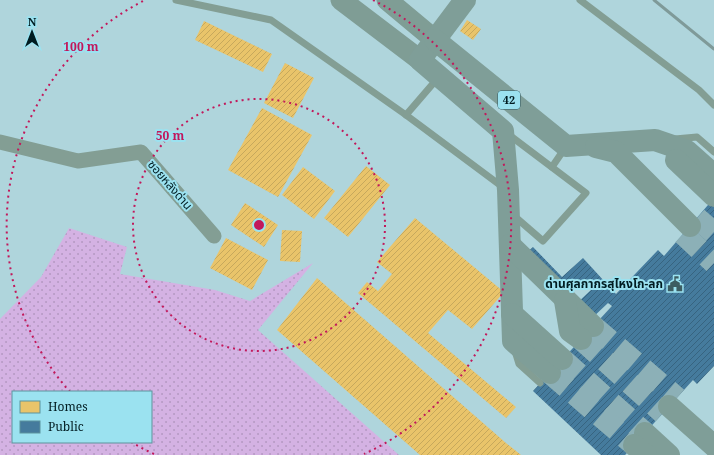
<svg xmlns="http://www.w3.org/2000/svg" width="714" height="455" viewBox="0 0 714 455" font-family="'Noto Serif','Noto Sans Thai',serif">
	<defs>
		<pattern id="grass-dots" width="8" height="8" patternUnits="userSpaceOnUse"><rect width="8" height="8" fill="#d4b2e3"/><path d="M2 2h.1M6 6h.1" fill="none" stroke="#b498c2" stroke-width="1.8" stroke-linecap="round"/></pattern>
		<pattern id="homes-hatch" width="6" height="6" patternUnits="userSpaceOnUse"><rect width="6" height="6" fill="#e9c46a"/><path d="M-1 1l2-2M0 6l6-6M5 7l2-2" fill="none" stroke="#c6a85c"/></pattern>
		<pattern id="public-hatch" width="6" height="6" patternUnits="userSpaceOnUse"><rect width="6" height="6" fill="#457b9d"/><path d="M-1 1l2-2M0 6l6-6M5 7l2-2" fill="none" stroke="#376480"/></pattern>
	</defs>
	<rect width="100%" height="100%" fill="#afd5dc"/>
	<path fill="url(#grass-dots)" fill-rule="evenodd" d="M 69,228 L 127,247 L 120,274 L 215,290 L 250,301 L 313,263 L 258,330 L 399,455 L 0,455 L 0,319 L 41,277 ZM 13,392 L 151,392 L 151,442 L 13,442 Z"/>
	<g fill="url(#homes-hatch)">
		<polygon points="467,20 481,29 473,40 460,31"/>
		<polygon points="204,21 272,54 263,72 195,40"/>
		<polygon points="285,63 314,78 293,118 264,103"/>
		<polygon points="262,108 312,135 278,197 228,170"/>
		<polygon points="366,166 390,185 348,237 324,218"/>
		<polygon points="303,167 335,191 314,219 282,195"/>
		<polygon points="245,203 278,225 264,247 231,225"/>
		<polygon points="415,218 504,292 472,329 448,310 428,333 516,407 506,418 358,293 367,282 378,291 392,274 377,262"/>
		<polygon points="282,230 302,231 300,262 280,261"/>
		<polygon points="226,238 268,260 252,290 210,268"/>
		<polygon points="317,278 506,443 521,455 420,455 277,330"/>
	</g>
	<polygon fill="url(#public-hatch)" points="714,198 714,366 697,384 693,380 625,455 601,455 533,391 612,306 608,303 590,320 576,304 591,290 582,280 563,297 524,255 533,247 562,277 583,258 616,294 658,250 664,256"/>
	<g fill="none" stroke-linecap="round" stroke-linejoin="round">
		<g stroke="#8cb0b7" stroke-width="22" stroke-dasharray="22 11" stroke-linecap="butt">
			<polyline points="697,218 714,233"/>
			<polyline points="683,234 714,263"/>
			<polyline points="593,326 677,398"/>
			<polyline points="581,339 663,413"/>
			<polyline points="562,359 645,433"/>
			<polyline points="550,373 634,445"/>
		</g>
		<g stroke="#839e94" stroke-width="7">
			<polyline points="176,0 271,20 406,115 504,188"/>
			<polyline points="580,0 699,90 714,105"/>
			<polyline points="406,115 437,79"/>
			<polyline points="508,134 586,193 543,241 513,215"/>
			<polyline points="675,139 697,137 714,152"/>
			<polyline points="552,167 565,148"/>
			<polyline points="515,351 519,364 540,383"/>
		</g>
		<polyline stroke="#839e94" stroke-width="15" points="0,142 78,161 141,152 214,236"/>
		<g stroke="#7f9d95" stroke-width="21">
			<polyline points="341,0 420,60"/>
			<polyline points="387,0 435,40"/>
		</g>
		<g stroke="#7f9e98" stroke-width="22">
			<polyline points="465,0 420,60 503,131 508,190 513,341 550,373"/>
			<polyline points="435,40 566,146 655,140 687,151 714,175"/>
			<polyline points="596,147 616,152 690,226"/>
			<polyline points="676,160 714,196"/>
			<polyline points="510,245 593,326"/>
			<polyline points="565,301 570,331 581,339"/>
			<polyline points="512,314 562,359"/>
			<polyline points="669,406 714,446"/>
			<polyline points="645,433 669,455"/>
			<polyline points="634,445 646,455"/>
		</g>
		<polyline stroke="#7f9a99" stroke-width="3" points="654,0 714,49"/>
	</g>
	<g fill="none" stroke="#c2185b" stroke-width="2" stroke-dasharray="2 4">
		<circle cx="259" cy="225" r="126"/>
		<path d="M154 454A252 252 0 0 1 131 442M70 392A252 252 0 0 1 145 0M373 0A252 252 0 0 1 364 454"/>
	</g>
	<defs>
		<g id="civic-bare" transform="scale(1.2)"><path d="M-.6-6.5H3V-4.5H.6V-3L4-1V1h2V6H-6V1h2V-1L-.6-3ZM-1.2 2.5V6h2.4V2.5Z" fill="#3d5d62" stroke="#9be2f0" stroke-width="2.5" paint-order="stroke"/></g>
	</defs>
	<g fill-rule="evenodd">
		<use href="#civic-bare" x="675" y="284"/>
	</g>
	<g text-anchor="middle" stroke-width="4" stroke-linejoin="round" paint-order="stroke">
		<rect fill="#9be2f0" stroke="#2e575f" stroke-width="1" x="498" y="91" width="22" height="18" rx="3"/>
		<g font-size="11" font-weight="bold" fill="#001c21">
			<text x="509" y="104">42</text>
		</g>
		<g font-size="12" fill="#001c21" stroke="#9be2f0">
			<text transform="translate(170 185) rotate(49)" y="4">ซอยหลังด่าน</text>
		</g>
		<g font-size="12" font-weight="bold" fill="#001c21" stroke="#9be2f0" text-anchor="end">
			<text x="663" y="288">ด่านศุลกากรสุไหงโก-ลก</text>
		</g>
	</g>
	<circle cx="259" cy="225" r="6" fill="#c2185b" stroke="#9be2f0" stroke-width="2"/>
	<g font-size="12" text-anchor="middle" font-weight="bold" fill="#c2185b" stroke="#9be2f0" stroke-width="4" stroke-linejoin="round" paint-order="stroke">
		<text x="81" y="51">100 m</text>
		<text x="170" y="140">50 m</text>
	</g>
	<rect x="12" y="391" width="140" height="52" fill="#9be2f0" stroke="#5d939d"/>
	<rect x="20" y="401" width="20" height="12" fill="#e9c46a" stroke="#5d939d"/>
	<text x="48" y="411" font-size="12" fill="#001c21">Homes</text>
	<rect x="20" y="421" width="20" height="12" fill="#457b9d" stroke="#5d939d"/>
	<text x="48" y="431" font-size="12" fill="#001c21">Public</text>
	<g transform="translate(32 32)" stroke="#9be2f0" stroke-width="3" paint-order="stroke">
	<path d="M0-3L7 15L0 10L-7 15Z" fill="#001c21"/>
	<text y="-6" font-size="11" font-weight="bold" text-anchor="middle" fill="#001c21">N</text>
	</g>
</svg>
